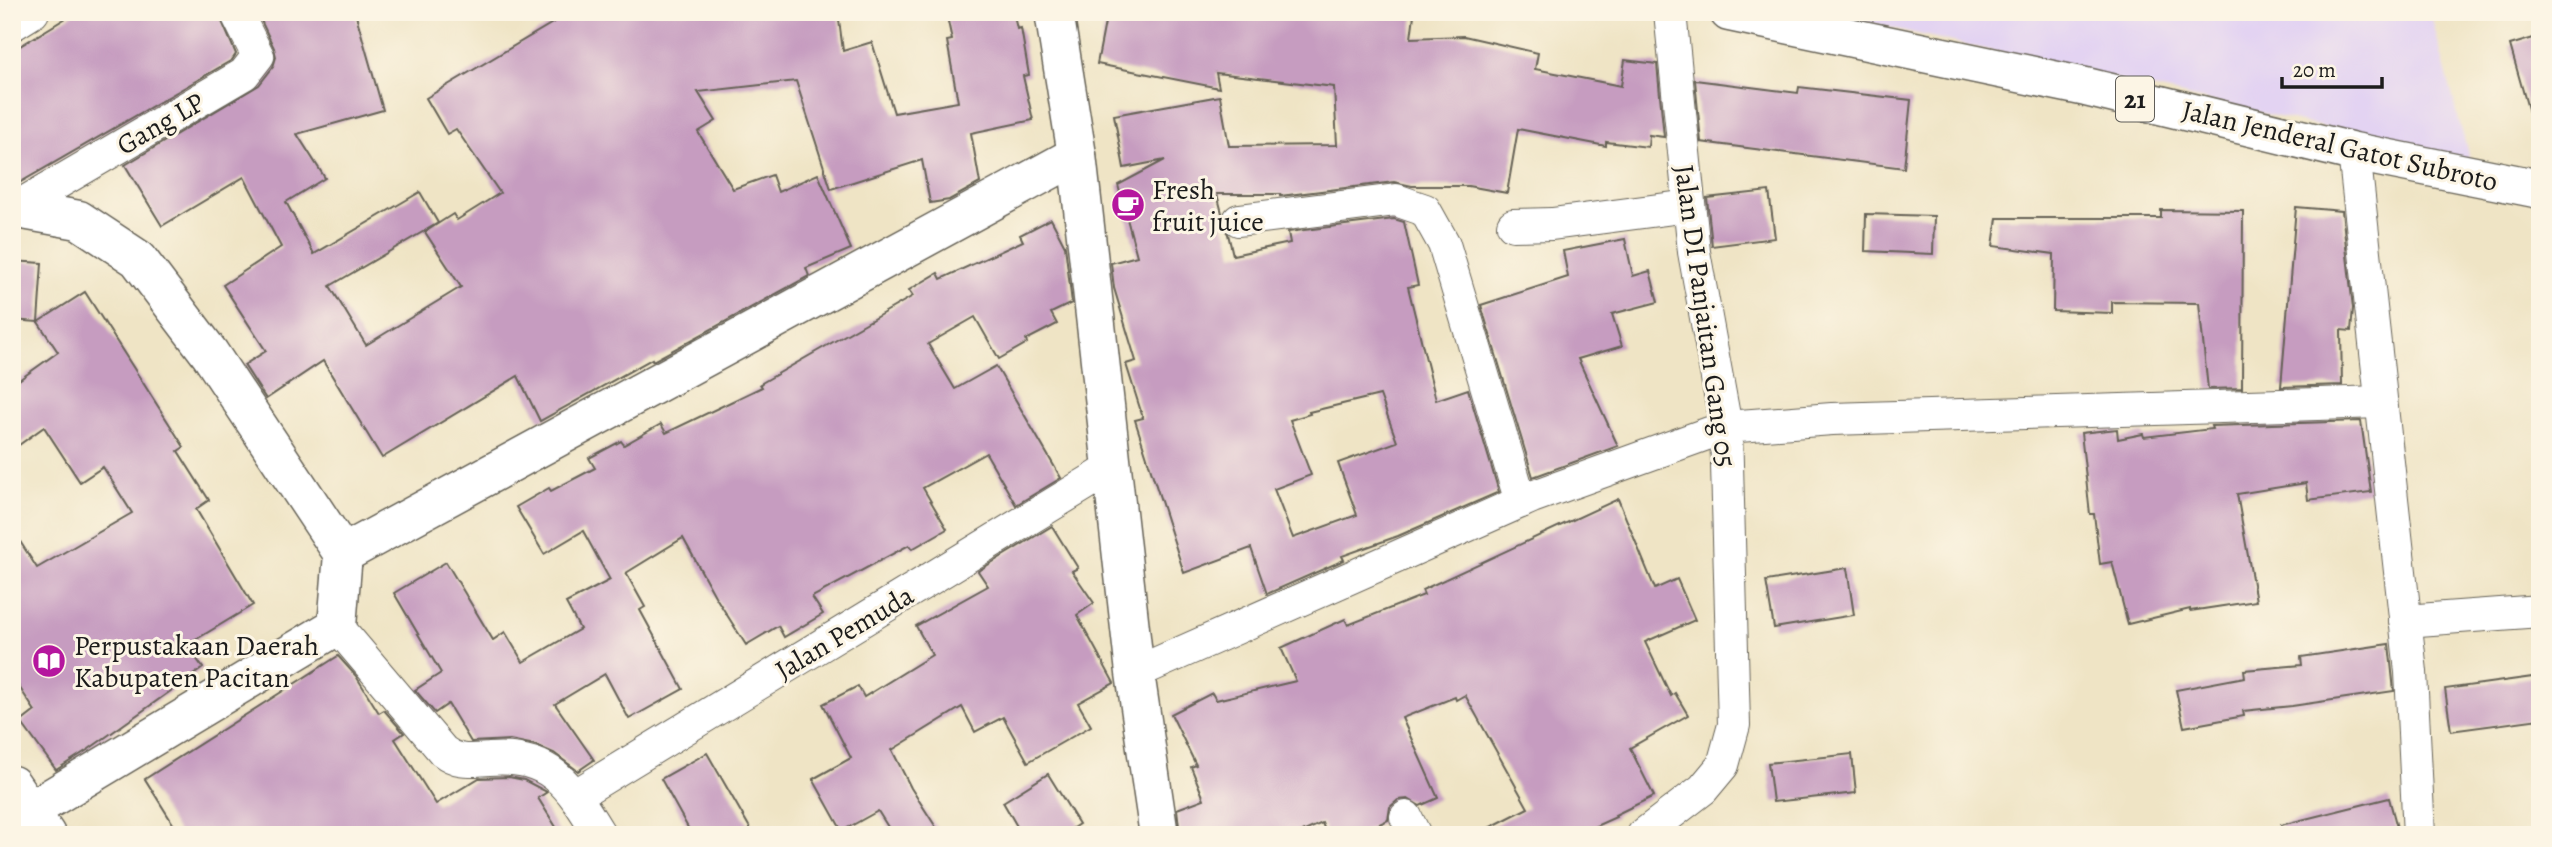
<svg xmlns="http://www.w3.org/2000/svg" width="2552" height="847" viewBox="0 0 2552 847" font-family="Alegreya,serif">
	<rect width="100%" height="100%" fill="#fcf5e5"/>
	<filter id="ink" filterUnits="userSpaceOnUse"><feTurbulence type="fractalNoise" baseFrequency=".0143" numOctaves="2"/><feDisplacementMap in="SourceGraphic" scale="14" xChannelSelector="R" yChannelSelector="G"/><feConvolveMatrix kernelMatrix="1 2 1 2 8 2 1 2 1" color-interpolation-filters="sRGB"/></filter>
	<filter id="wash" filterUnits="userSpaceOnUse"><feTurbulence type="fractalNoise" baseFrequency=".00686" numOctaves="4" result="noise"/><feDisplacementMap in="SourceGraphic" scale="28" xChannelSelector="R" yChannelSelector="G"/><feGaussianBlur stdDeviation="1.57" result="paint"/><feColorMatrix in="noise" values="0 0 0 0 0 0 0 0 0 0 0 0 0 0 0 0 0 1.4 0 .05"/><feComposite in="paint" operator="in"/></filter>
	<g filter="url(#wash)">
		<rect width="100%" height="100%" fill="#efe4c5"/>
		<polygon fill="#e3d3f2" points="1823,12 2430,12 2470,161"/>
		<g id="blocks">
			<g fill="#c69cc0" fill-rule="evenodd">
				<polygon points="76,12 218,12 236,54 232,60 12,187 12,51"/>
				<polygon points="257,12 355,12 383,110 297,134 325,178 286,202 314,254 420,192 438,223 330,286 366,345 461,287 425,232 453,214 457,220 500,193 456,129 447,134 426,98 571,12 838,12 843,51 872,42 894,113 958,102 947,41 952,40 946,12 1013,12 1017,29 1021,28 1029,75 1023,76 1033,120 971,133 980,183 949,200 930,203 922,160 831,189 796,81 698,92 716,121 698,132 733,189 772,175 778,192 818,174 851,249 806,268 809,276 653,361 652,359 540,421 518,376 382,458 323,361 266,399 244,365 266,351 223,285 281,247 244,177 162,226 125,165 259,85 273,67 276,57 274,48"/>
				<path d="M 1107,12 L 1393,12 L 1414,15 L 1411,38 L 1464,36 L 1538,53 L 1535,69 L 1621,86 L 1625,60 L 1657,64 L 1664,137 L 1649,135 L 1648,147 L 1606,142 L 1606,146 L 1518,129 L 1507,193 L 1468,186 L 1412,186 L 1394,182 L 1280,196 L 1280,194 L 1217,194 L 1222,213 L 1221,223 L 1228,234 L 1233,255 L 1290,243 L 1288,232 L 1394,219 L 1404,222 L 1418,285 L 1408,287 L 1436,400 L 1468,389 L 1499,492 L 1398,536 L 1342,556 L 1344,560 L 1267,594 L 1251,548 L 1184,573 L 1135,420 L 1143,418 L 1126,364 L 1136,361 L 1114,288 L 1111,263 L 1137,256 L 1118,185 L 1165,160 L 1124,168 L 1114,115 L 1220,96 L 1229,146 L 1337,145 L 1334,87 L 1216,73 L 1219,88 L 1097,64 ZM 1380,395 L 1397,442 L 1338,463 L 1357,515 L 1293,538 L 1274,489 L 1311,475 L 1290,420 L 1310,414 L 1309,412 Z"/>
				<polygon points="2540,36 2540,122 2532,123 2510,45"/>
				<polygon points="1695,80 1798,93 1799,87 1911,100 1904,168 1701,142"/>
				<polygon points="1769,191 1775,238 1712,246 1707,198"/>
				<polygon points="2296,207 2342,211 2353,308 2351,331 2341,330 2342,385 2281,387"/>
				<polygon points="2161,210 2243,211 2242,388 2208,389 2199,303 2112,302 2112,313 2053,311 2054,254 1993,246 1997,218 2161,218"/>
				<polygon points="1866,214 1934,216 1933,254 1865,251"/>
				<polygon points="1051,219 1065,246 1072,303 1051,313 1057,324 1026,340 1027,343 999,359 975,317 928,344 955,389 996,366 1061,478 1016,505 986,453 923,488 947,529 912,549 909,545 812,597 823,614 784,637 778,626 746,645 715,596 683,538 626,573 645,607 640,610 683,689 629,719 605,674 555,704 594,760 578,771 554,753 535,745 510,740 471,742 448,704 435,713 415,690 441,673 394,593 446,562 493,640 505,632 523,662 580,629 566,603 610,580 583,531 544,554 516,507 549,488 551,491 595,468 589,458 621,441 624,445 661,424 666,433 762,387 760,384 913,296 909,290 938,273 941,279 1023,241 1020,235"/>
				<polygon points="1625,239 1633,276 1650,271 1658,302 1612,314 1622,346 1578,359 1618,446 1533,477 1481,305 1568,277 1563,251"/>
				<polygon points="12,261 42,263 38,322 12,320"/>
				<polygon points="85,292 184,447 178,451 209,500 196,509 253,605 187,645 203,668 89,749 56,770 21,722 35,711 12,676 12,529 37,568 132,513 103,467 80,482 44,427 12,450 12,385 58,352 38,322"/>
				<polygon points="2361,421 2371,492 2308,500 2306,483 2237,494 2256,601 2190,611 2190,609 2128,624 2112,562 2100,564 2094,514 2090,514 2081,433 2117,429 2118,439 2143,434 2144,437 2212,429 2211,426"/>
				<polygon points="1618,499 1655,589 1677,579 1695,620 1645,642 1671,696 1675,693 1688,715 1630,748 1654,796 1615,815 1616,817 1576,835 1475,835 1528,808 1465,695 1456,700 1455,697 1402,718 1438,798 1420,806 1408,799 1398,800 1390,807 1388,820 1356,835 1327,835 1322,823 1296,835 1180,835 1177,809 1204,799 1191,767 1196,765 1171,714 1212,693 1216,700 1296,681 1281,648 1345,619 1348,625 1424,595 1422,590"/>
				<polygon points="1052,526 1078,568 1072,571 1094,603 1077,615 1114,683 1078,703 1091,726 1028,762 1003,717 975,732 962,707 892,750 911,788 941,835 893,835 878,811 842,831 813,779 851,758 823,704 858,686 864,697 932,655 916,626 988,586 978,571"/>
				<polygon points="1847,568 1854,615 1774,628 1766,581"/>
				<polygon points="2389,644 2394,691 2292,706 2243,711 2244,716 2184,727 2176,690 2245,677 2244,670 2302,665 2301,657"/>
				<polygon points="338,656 356,676 379,713 384,710 404,733 395,739 436,804 479,778 509,777 524,780 547,792 538,798 561,835 180,835 145,779"/>
				<polygon points="2540,676 2540,719 2451,731 2445,689"/>
				<polygon points="707,753 742,814 754,835 692,835 661,779"/>
				<polygon points="1852,754 1856,793 1773,802 1768,763"/>
				<polygon points="1048,774 1079,824 1062,835 1022,835 1003,802"/>
				<polygon points="2389,798 2399,835 2282,835 2281,825"/>
			</g>
		</g>
	</g>
	<g filter="url(#ink)">
		<use href="#blocks" fill-opacity="0" stroke="#666257" stroke-width="2"/>
		<g fill="none" stroke-linecap="round" stroke-linejoin="round">
			<g stroke="#666257" stroke-width="34">
				<g id="street">
					<polyline points="12,25 33,12"/>
					<polyline points="2354,152 2411,672 2419,835"/>
					<polyline points="15,208 244,74 258,56 236,12"/>
					<polyline points="1239,220 1396,200 1425,210 1444,244 1521,502"/>
					<polyline points="1513,225 1552,224 1689,206"/>
					<polyline points="2405,621 2540,611"/>
					<path d="M 337,626 L 443,751 C 458,763 471,760 489,759 C 552,754 570,786 600,835"/>
					<polyline points="1135,673 1532,497 1726,427 1832,419 2381,402"/>
					<polyline points="576,795 1112,468"/>
					<polyline points="1406,817 1415,835"/>
					<polyline points="1643,835 1703,789 1723,765 1734,725 1726,427 1694,252 1670,12"/>
				</g>
			</g>
			<g stroke="#666257" stroke-width="41">
				<g id="secondary">
					<polyline points="1054,12 1077,155 1135,673 1159,835"/>
					<polyline points="12,208 79,220 138,259 210,354 343,554 337,626 31,810"/>
					<polyline points="343,554 1077,155"/>
					<polyline points="12,785 46,835"/>
				</g>
			</g>
			<g stroke="#666257" stroke-width="41">
				<polyline id="highway" points="1729,12 2086,87 2354,152 2540,189"/>
			</g>
			<use href="#street" stroke="#fff" stroke-width="32"/>
			<use href="#secondary" stroke="#fff" stroke-width="38"/>
			<use href="#highway" stroke="#fff" stroke-width="38"/>
		</g>
	</g>
	<defs>
		<g id="cafe-disc" transform="scale(1.75)"><circle r="9.5" fill="#b5179e" stroke="#fcf5e5"/><path d="M-5.5-4.5H6V0H3Q3 3.5 0 3.5H-2.5Q-5.5 3.5-5.5 0ZM3-3.2v2h1.7v-2ZM-6 4.5H4V6H-6Z" fill="#fff"/></g>
		<g id="library-disc" transform="scale(1.75)"><circle r="9.5" fill="#b5179e" stroke="#fcf5e5"/><path d="M-6-4Q-3-5.5-.7-3.5V5Q-3 3-6 4ZM6-4Q3-5.5 .7-3.5V5Q3 3 6 4Z" fill="#fff"/></g>
	</defs>
	<g fill-rule="evenodd">
		<use href="#cafe-disc" x="1128" y="205"/>
		<use href="#library-disc" x="49" y="661"/>
	</g>
	<g text-anchor="middle" stroke-width="6" stroke-linejoin="round" paint-order="stroke">
		<rect fill="#fcf5e5" stroke="#5f5d58" stroke-width="2" x="2116" y="76.5" width="38" height="45" rx="5"/>
		<g font-size="26" font-weight="bold" fill="#1c1c1c">
			<text x="2135" y="108">21</text>
		</g>
		<g font-size="28" fill="#1c1c1c" stroke="#fcf5e5">
			<text transform="translate(160 123) rotate(-30)" y="10">Gang LP</text>
			<text transform="translate(2340 145) rotate(13)" y="10">Jalan Jenderal Gatot Subroto</text>
			<text transform="translate(1706 316) rotate(82)" y="10">Jalan DI Panjaitan Gang 05</text>
			<text transform="translate(844 632) rotate(-31)" y="10">Jalan Pemuda</text>
		</g>
		<g font-size="28" fill="#1c1c1c" stroke="#fcf5e5" text-anchor="start">
			<text x="1152" y="199">Fresh<tspan x="1152" dy="32">fruit juice</tspan></text>
			<text x="74" y="655">Perpustakaan Daerah<tspan x="74" dy="32">Kabupaten Pacitan</tspan></text>
		</g>
	</g>
	<rect width="2552" height="847" fill="none" stroke="#fcf5e5" stroke-width="42"/>
	<path d="M2282 77v10h100v-10" fill="none" stroke="#1c1c1c" stroke-width="3.5"/>
	<text x="2293" y="77" font-size="21" fill="#1c1c1c" stroke="#fcf5e5" stroke-width="5" paint-order="stroke">20 m</text>
</svg>
